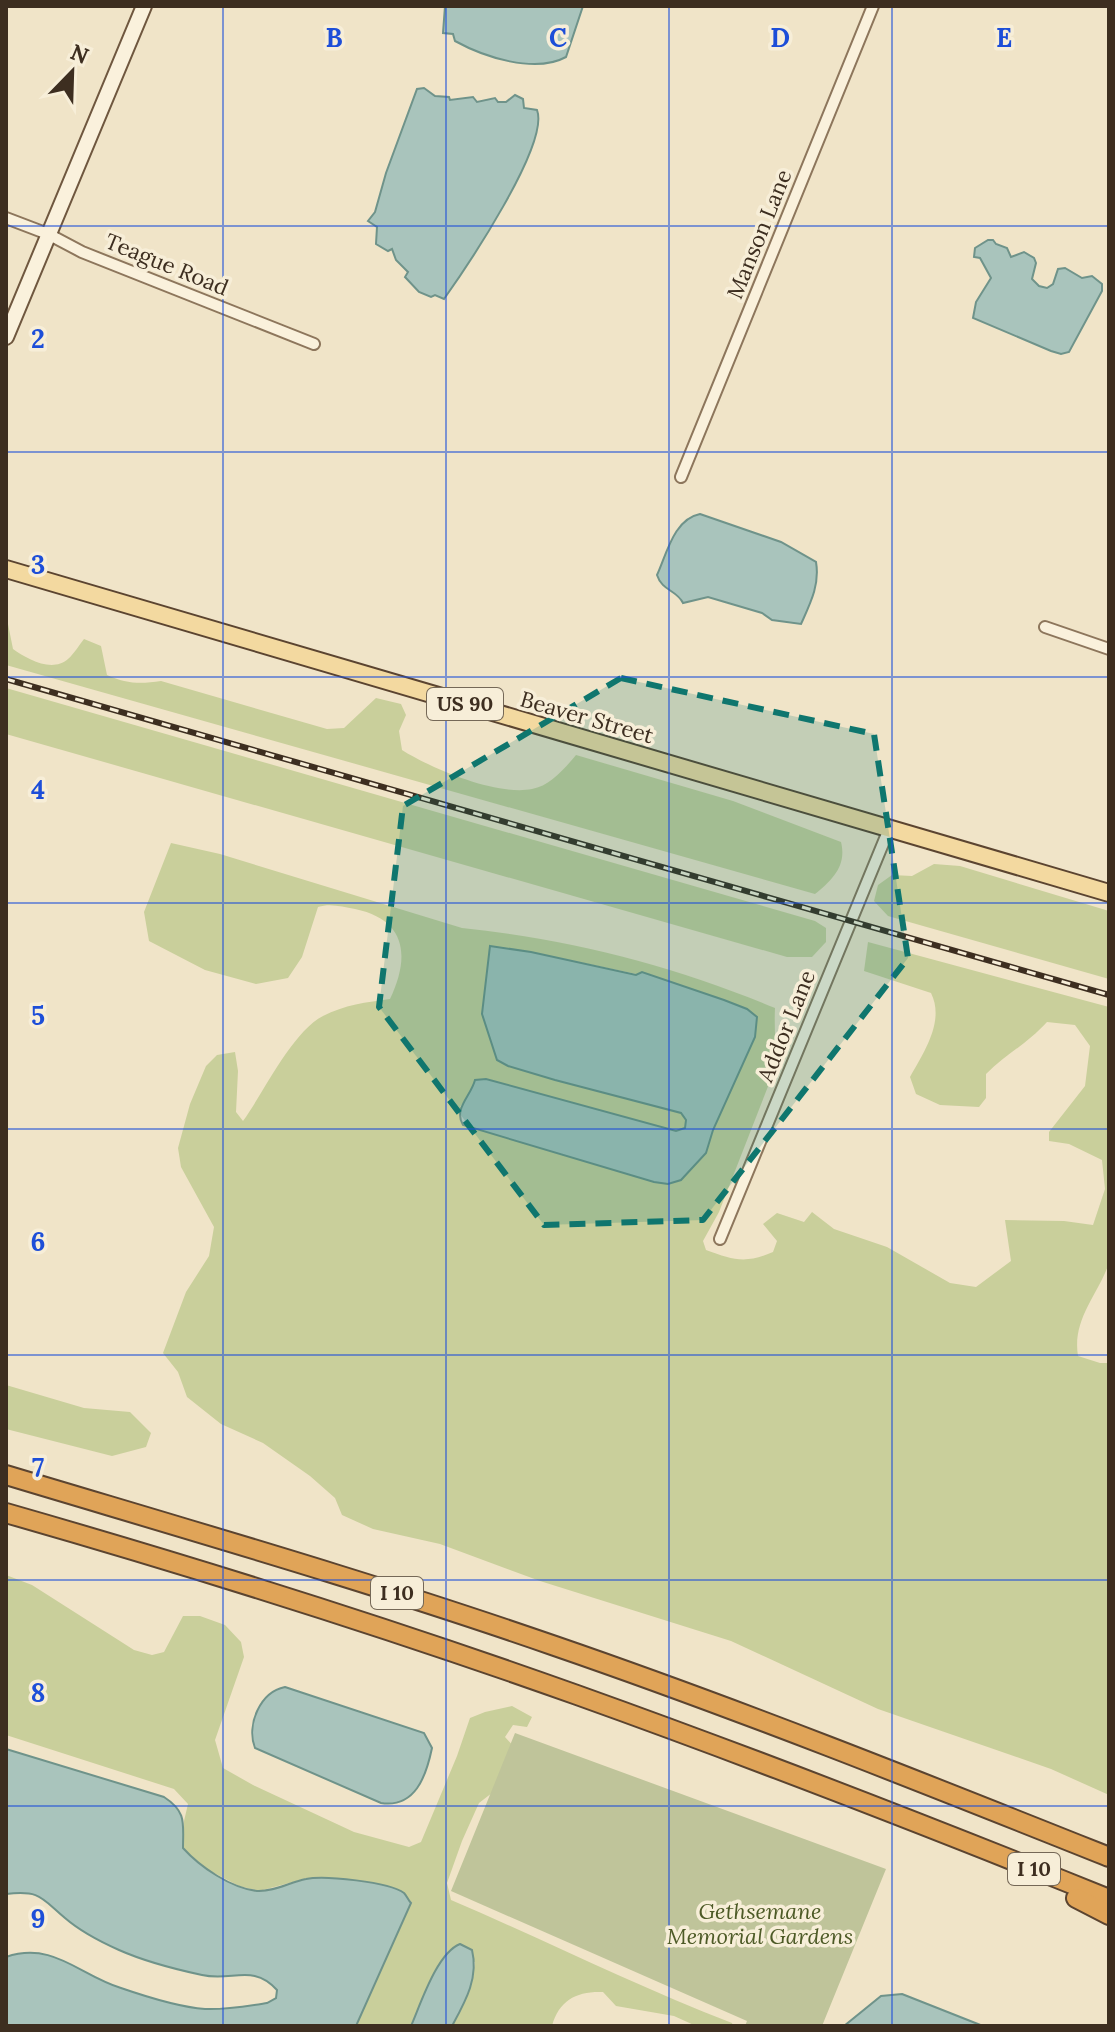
<svg xmlns="http://www.w3.org/2000/svg" width="1115" height="2032" viewBox="0 0 1115 2032" font-family="Lora,serif">
	<rect width="100%" height="100%" fill="#f0e4c8"/>
	<g fill="#c9cf9b" fill-rule="evenodd">
		<path d="M 7,619 L 13,649 C 27,659 52,673 68,659 C 74,654 79,645 84,639 L 101,646 L 107,675 C 126,684 141,684 161,681 L 327,729 L 344,728 L 376,698 L 401,704 L 406,715 L 399,731 L 402,750 C 432,769 497,796 532,789 C 550,786 565,768 576,755 L 733,801 L 841,842 C 847,866 832,880 815,894 L 6,665 Z"/>
		<polygon points="6,688 815,921 826,928 826,942 812,957 787,957 6,734"/>
		<path d="M 171,843 L 220,854 L 462,928 C 569,939 675,966 775,1008 C 774,1028 776,1046 776,1066 L 719,1212 L 703,1241 L 706,1250 C 733,1260 746,1264 773,1252 L 777,1241 L 763,1224 L 777,1213 L 804,1222 L 812,1212 L 834,1229 L 887,1247 L 950,1283 L 976,1287 L 1011,1261 L 1005,1220 L 1064,1221 L 1093,1225 L 1105,1189 L 1102,1160 L 1069,1144 L 1049,1141 L 1049,1132 L 1085,1086 L 1090,1046 L 1075,1025 L 1047,1022 C 1027,1044 1006,1054 986,1074 L 986,1098 L 979,1107 L 940,1105 L 916,1094 L 910,1077 C 924,1052 945,1021 931,993 L 864,971 L 868,942 L 1109,1007 L 1109,1263 C 1098,1295 1072,1319 1078,1356 L 1100,1363 L 1109,1363 L 1109,1795 L 1051,1769 L 878,1709 L 731,1641 L 540,1581 L 440,1544 L 373,1529 L 342,1515 L 335,1498 L 310,1476 L 263,1443 L 221,1424 L 187,1397 L 178,1372 L 163,1353 L 186,1292 L 209,1256 L 214,1227 L 181,1167 L 178,1148 L 190,1104 L 206,1066 L 217,1055 L 235,1052 L 238,1071 L 236,1112 L 243,1121 C 264,1092 292,1032 323,1016 C 344,1005 367,1002 390,999 C 410,957 407,920 355,909 C 342,907 331,903 318,907 L 302,957 L 288,978 L 256,984 L 205,970 L 149,941 L 144,912 ZM 490,946 L 531,952 L 646,976 L 681,986 L 755,1037 L 713,1130 L 706,1153 L 460,1107 L 472,1090 L 475,1080 L 486,1079 L 676,1131 L 685,1128 L 686,1120 L 681,1112 L 508,1066 C 475,1030 486,992 490,946 Z"/>
		<polygon points="934,864 960,866 1109,911 1109,979 888,916 874,901 878,885 892,875 912,876"/>
		<polygon points="6,1385 84,1408 130,1412 151,1433 146,1447 112,1456 6,1429"/>
		<path d="M 6,1575 L 32,1585 L 134,1650 L 152,1655 L 164,1652 L 183,1616 L 200,1616 L 225,1625 L 241,1642 L 244,1657 L 215,1740 L 223,1768 L 253,1785 L 354,1832 L 409,1847 L 421,1842 L 457,1756 L 470,1718 L 485,1712 L 512,1706 L 532,1717 L 527,1727 L 513,1725 L 505,1737 L 516,1749 L 501,1786 L 479,1803 L 462,1841 L 447,1883 L 451,1900 C 545,1940 636,1986 732,2023 L 733,2026 L 696,2026 L 674,2016 L 616,2006 L 603,1992 C 577,1991 559,2000 552,2026 L 452,2026 L 473,1979 L 475,1962 L 441,1961 L 411,2026 L 356,2026 L 411,1904 L 308,1878 L 259,1891 L 239,1886 L 197,1864 L 183,1847 L 184,1821 L 188,1804 L 174,1789 L 6,1735 Z"/>
	</g>
	<polygon fill="#bfc49a" points="515,1733 886,1869 822,2026 745,2026 747,2021 451,1891"/>
	<g fill="#a9c4bc" stroke="#6f938a" stroke-width="2">
		<path d="M 445,6 L 583,6 L 566,57 C 535,74 484,57 455,41 L 453,34 L 443,33 Z"/>
		<path d="M 424,88 L 435,96 L 449,97 L 450,100 L 473,97 L 477,102 L 495,98 L 498,102 L 506,102 L 515,95 L 523,99 L 524,108 L 537,110 C 550,144 466,268 444,299 L 435,295 L 431,297 L 419,292 L 405,277 L 408,272 L 396,260 L 392,249 L 388,251 L 376,244 L 377,227 L 368,221 L 375,212 L 386,173 L 417,89 Z"/>
		<polygon points="988,240 993,240 996,244 1007,248 1011,257 1024,252 1034,258 1036,263 1032,279 1039,286 1047,288 1053,284 1058,269 1065,268 1082,278 1092,276 1102,284 1102,291 1069,352 1061,354 1051,351 973,318 976,302 991,278 980,258 974,257 975,248"/>
		<path d="M 700,514 L 781,542 L 816,562 C 820,585 810,604 801,624 L 772,620 L 762,613 L 708,597 L 683,603 C 677,590 662,591 657,575 C 667,553 674,519 700,514 Z"/>
		<path d="M 490,946 L 531,952 L 636,975 L 642,972 L 724,1000 L 747,1009 L 757,1017 L 755,1037 L 713,1130 L 706,1153 L 681,1180 L 668,1184 L 654,1182 L 463,1125 C 453,1109 471,1096 475,1080 L 486,1079 L 676,1131 L 685,1128 L 686,1120 L 681,1113 L 555,1080 L 508,1066 L 497,1060 L 482,1014 Z"/>
		<path d="M 285,1687 L 424,1733 L 432,1748 C 426,1777 415,1808 381,1803 L 255,1748 C 246,1725 260,1692 285,1687 Z"/>
		<path d="M 6,1749 L 164,1797 C 187,1812 183,1823 183,1848 C 200,1867 231,1888 257,1891 C 274,1892 290,1882 306,1879 C 324,1875 389,1882 404,1893 C 407,1896 408,1900 411,1903 L 356,2026 L 6,2026 L 6,1957 C 53,1941 79,1975 121,1988 C 147,1997 178,2007 205,2009 C 225,2010 248,2006 267,2003 L 276,1998 L 277,1990 C 253,1963 232,1982 202,1975 C 174,1969 146,1962 119,1950 C 101,1942 80,1931 65,1918 C 41,1898 41,1890 6,1894 Z"/>
		<path d="M 460,1944 L 472,1950 C 479,1978 465,2002 452,2026 L 411,2026 C 421,2003 437,1953 460,1944 Z"/>
		<polygon points="902,1994 983,2026 844,2026 881,1996"/>
	</g>
	<g fill="none" stroke-linecap="round" stroke-linejoin="round">
		<g stroke="#8d765c" stroke-width="14">
			<g id="street">
				<polyline points="6,218 48,234 82,252 314,344"/>
				<polyline points="681,477 873,6"/>
				<polyline points="1045,627 1109,649"/>
				<polyline points="720,1239 889,829"/>
			</g>
		</g>
		<g stroke="#6f573f" stroke-width="18">
			<polyline id="secondary" points="6,337 144,6"/>
		</g>
		<g stroke="#5b4430" stroke-width="20">
			<polyline id="primary" points="6,569 1109,893"/>
		</g>
		<g stroke="#5b4430" stroke-width="22">
			<g id="highway">
				<path d="M 6,1475 C 189,1530 374,1583 555,1646 C 741,1710 926,1784 1109,1857"/>
				<path d="M 6,1513 C 198,1568 389,1628 577,1695 C 756,1759 933,1828 1109,1899"/>
				<polyline points="1076,1898 1109,1915"/>
			</g>
		</g>
		<use href="#street" stroke="#faf1dc" stroke-width="10"/>
		<use href="#secondary" stroke="#faf1dc" stroke-width="14"/>
		<use href="#primary" stroke="#f3d9a0" stroke-width="16"/>
		<use href="#highway" stroke="#e0a458" stroke-width="18"/>
		<g stroke="#3d2e20" stroke-width="6">
			<polyline id="rail" points="6,679 1109,995"/>
		</g>
		<use href="#rail" stroke="#f7eed8" stroke-width="3" stroke-dasharray="9" stroke-linecap="butt"/>
	</g>
	<path fill="#0f766e" fill-opacity="0.2" stroke="#0f766e" stroke-width="6" stroke-dasharray="16 10" stroke-linejoin="round" d="M 621,678 L 874,734 L 908,958 L 703,1220 L 544,1225 L 379,1007 L 403,806 Z"/>
	<path fill="none" stroke="#1d4ed8" stroke-width="2" stroke-opacity="0.55" d="M 223,6 L 223,2026M 446,6 L 446,2026M 669,6 L 669,2026M 892,6 L 892,2026M 6,226 L 1109,226M 6,452 L 1109,452M 6,677 L 1109,677M 6,903 L 1109,903M 6,1129 L 1109,1129M 6,1355 L 1109,1355M 6,1580 L 1109,1580M 6,1806 L 1109,1806"/>
	<g text-anchor="middle" stroke-width="7" stroke-linejoin="round" paint-order="stroke">
		<g fill="#f7eed8" stroke="#756857" stroke-width="2">
			<rect x="427" y="688" width="76" height="32" rx="6"/>
			<rect x="371" y="1577" width="52" height="32" rx="6"/>
			<rect x="1008" y="1853" width="52" height="32" rx="6"/>
		</g>
		<g font-size="20" font-weight="bold" fill="#3d2e20">
			<text x="465" y="711">US 90</text>
			<text x="397" y="1600">I 10</text>
			<text x="1034" y="1876">I 10</text>
		</g>
		<g font-size="22" fill="#3d2e20" stroke="#f7eed8">
			<text transform="translate(759 234) rotate(-68)" y="8">Manson Lane</text>
			<text transform="translate(167 264) rotate(22)" y="8">Teague Road</text>
			<text transform="translate(587 717) rotate(16)" y="8">Beaver Street</text>
			<text transform="translate(786 1026) rotate(-68)" y="8">Addor Lane</text>
		</g>
		<g font-size="22" font-style="italic" fill="#4d5a26" stroke="#f7eed8">
			<text x="760" y="1919">Gethsemane<tspan x="760" dy="25">Memorial Gardens</tspan></text>
		</g>
	</g>
	<g font-size="26" text-anchor="middle" font-weight="bold" fill="#1d4ed8" stroke="#f7eed8" stroke-width="7" stroke-linejoin="round" paint-order="stroke">
		<text x="334" y="47">B</text>
		<text x="558" y="47">C</text>
		<text x="780" y="47">D</text>
		<text x="1004" y="47">E</text>
		<text x="38" y="348">2</text>
		<text x="38" y="574">3</text>
		<text x="38" y="799">4</text>
		<text x="38" y="1025">5</text>
		<text x="38" y="1251">6</text>
		<text x="38" y="1477">7</text>
		<text x="38" y="1702">8</text>
		<text x="38" y="1928">9</text>
	</g>
	<rect width="1115" height="2032" fill="none" stroke="#3d2e20" stroke-width="16"/>
	<g transform="translate(72 72) rotate(23)" stroke="#f7eed8" stroke-width="6" paint-order="stroke">
	<path d="M0-6L14 30L0 20L-14 30Z" fill="#3d2e20"/>
	<text y="-12" font-size="22" font-weight="bold" text-anchor="middle" fill="#3d2e20">N</text>
	</g>
</svg>
